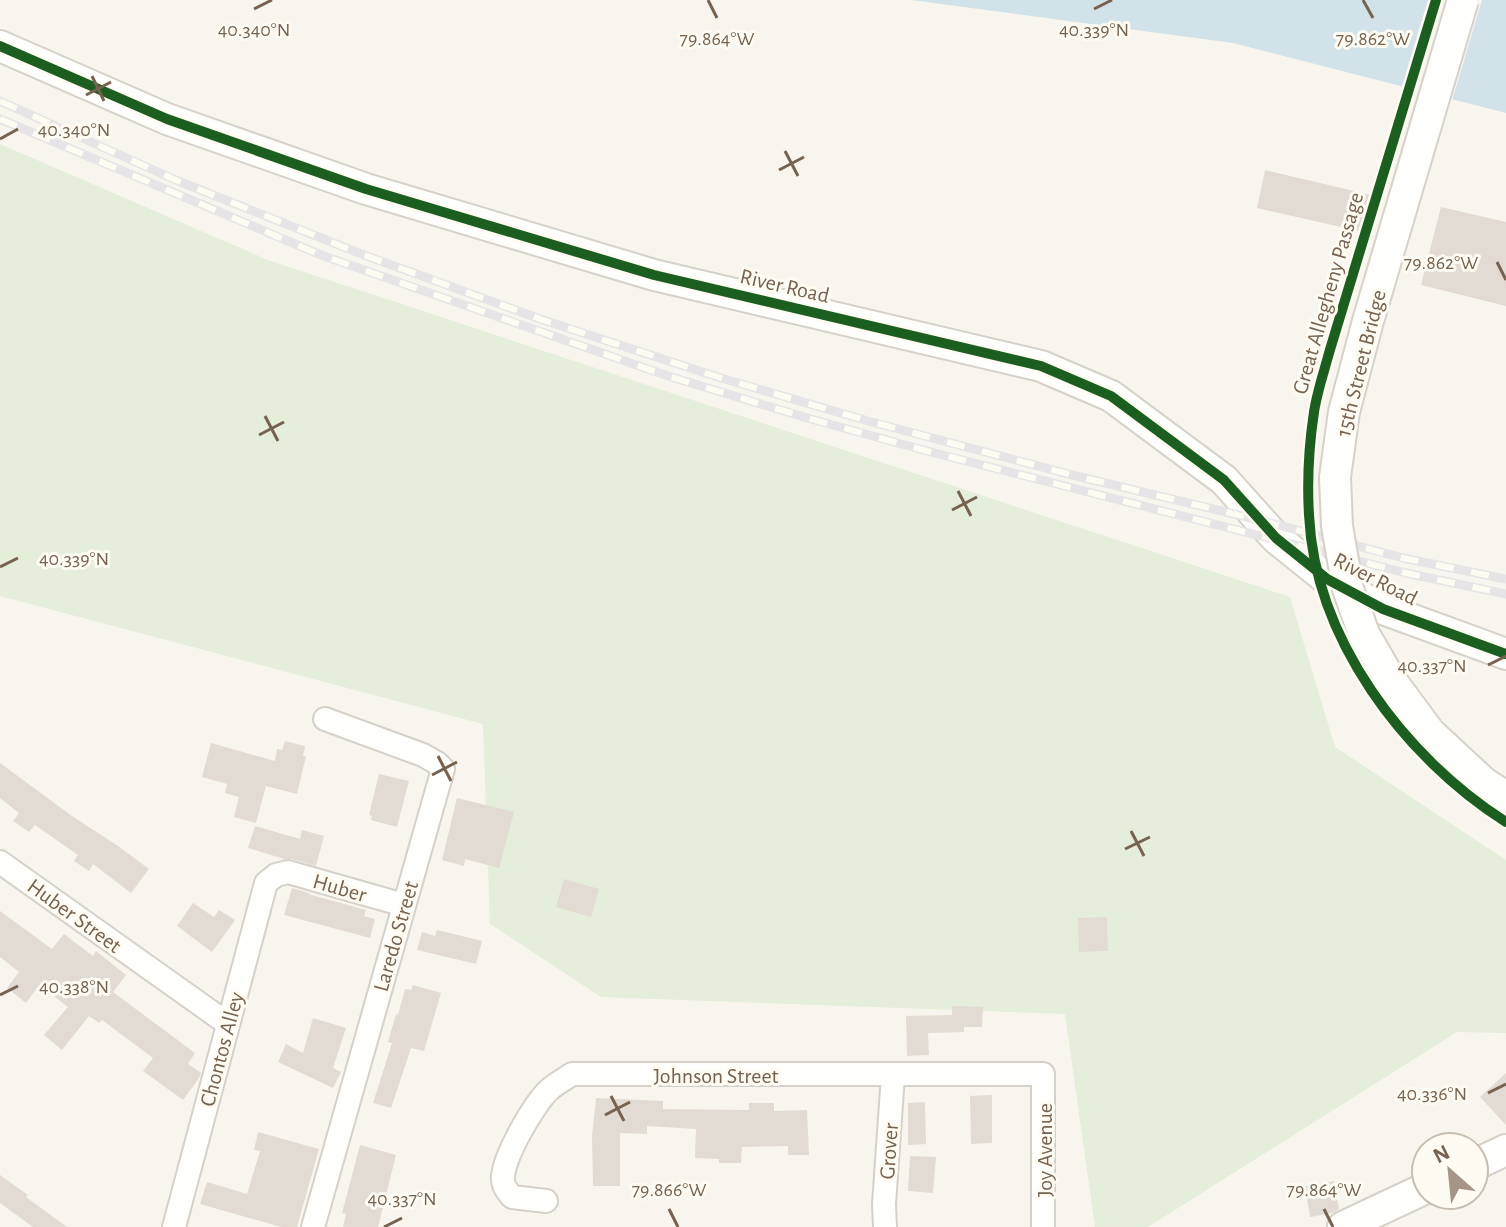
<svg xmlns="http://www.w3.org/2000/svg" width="1506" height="1227" viewBox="0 0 1506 1227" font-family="'Alegreya Sans',sans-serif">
	<rect width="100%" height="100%" fill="#f8f5ee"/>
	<polygon fill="#e4eeda" points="0,144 268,260 1290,597 1335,747 1506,860 1506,1033 1457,1032 1148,1227 1095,1227 1065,1014 601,997 490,924 483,724 0,596"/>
	<polygon fill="#d1e3e8" points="911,0 1506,0 1506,113 1233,43"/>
	<polygon fill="#f8f5ee" points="1434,0 1482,0 1451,104 1406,92"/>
	<g fill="#e2dbd3">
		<polygon points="1265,170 1371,195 1363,232 1257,208"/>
		<polygon points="1441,207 1506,222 1506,306 1421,285"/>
		<polygon points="285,741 305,746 303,756 306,756 297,794 266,786 256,823 234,817 239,797 225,793 227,784 202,777 211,743 275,761 277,749 282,750"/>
		<polygon points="0,763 72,816 118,846 149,869 131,893 93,864 89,871 74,861 78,855 35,825 29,832 13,821 19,813 0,798"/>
		<polygon points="379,774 409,781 397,827 371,820 372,816 369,815"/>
		<polygon points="457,798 514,812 499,868 465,859 464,866 442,860"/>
		<polygon points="255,826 300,839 302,830 324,836 316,866 292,859 284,859 248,848"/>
		<polygon points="564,879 599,889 591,917 556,907"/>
		<polygon points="292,888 309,893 308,894 366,910 364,916 375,919 370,938 284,915"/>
		<polygon points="193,903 214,917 219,910 235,920 212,952 177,926"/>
		<polygon points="0,911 52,949 64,934 93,956 96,951 126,975 113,992 195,1053 188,1064 201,1073 199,1078 183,1100 143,1071 153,1058 102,1020 99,1023 89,1016 62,1050 44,1035 68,1007 39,985 26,1003 7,988 19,972 0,957"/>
		<polygon points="1107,917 1108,951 1079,952 1078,918"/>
		<polygon points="437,930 482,941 476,964 417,950 422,932 435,936"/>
		<polygon points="413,985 441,993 424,1051 411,1048 391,1108 373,1103 392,1043 388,1042 396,1014 398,1015 405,989 411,990"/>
		<polygon points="952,1006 983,1007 982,1027 964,1027 964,1032 928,1033 929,1055 907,1056 906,1016 952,1015"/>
		<polygon points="313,1018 346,1028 333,1068 341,1072 333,1088 278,1062 286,1044 303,1053"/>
		<polygon points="1506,1073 1506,1125 1480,1097"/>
		<polygon points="992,1095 992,1143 971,1144 970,1096"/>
		<polygon points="596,1098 663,1101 663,1109 749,1110 749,1103 774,1103 774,1111 807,1110 809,1155 788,1155 788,1146 742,1147 741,1163 719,1163 719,1159 695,1158 696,1129 647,1126 647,1134 620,1133 620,1186 593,1186 592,1136"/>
		<polygon points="925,1102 926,1144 908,1145 908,1103"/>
		<polygon points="258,1132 319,1149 297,1227 281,1227 200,1204 207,1182 247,1194 260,1151 254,1150"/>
		<polygon points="360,1145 396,1155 378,1227 343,1227 346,1214 342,1213"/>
		<polygon points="910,1156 936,1157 933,1193 908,1191"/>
		<polygon points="0,1175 28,1195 26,1197 67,1227 33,1227 0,1203"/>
		<polygon points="1334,1181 1339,1209 1332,1213 1310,1217 1305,1186"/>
	</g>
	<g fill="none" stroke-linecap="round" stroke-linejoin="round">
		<g stroke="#d5d1c9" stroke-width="26">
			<g id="street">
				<polyline points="0,862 228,1024"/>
				<path d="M 546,1201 L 512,1197 C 508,1192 503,1186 503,1180 C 501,1160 535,1102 550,1089 C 557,1083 565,1079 572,1074 L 1043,1074 L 1043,1227"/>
				<polyline points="174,1227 266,883 276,875 288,872 404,905"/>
				<polyline points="313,1227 443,769 437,763 423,755 325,719"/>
				<polyline points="885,1227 884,1204 893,1075"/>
			</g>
		</g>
		<g stroke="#d6d1c9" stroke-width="34">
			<g id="secondary">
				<polyline points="0,46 167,119 366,189 654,275 1041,366 1111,396 1224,480 1276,538 1327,579 1383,609 1506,654"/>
				<polyline points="1390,679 1430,733 1484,783 1506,797"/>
				<polyline points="1474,1165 1506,1150"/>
				<polyline points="1343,1227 1426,1188"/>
			</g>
		</g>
		<use href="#street" stroke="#fefefc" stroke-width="22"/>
		<use href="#secondary" stroke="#fefefc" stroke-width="30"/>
		<g stroke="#e6e4e6" stroke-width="9">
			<g id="rail">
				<polyline points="0,101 178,181 364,255 543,320 721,378 868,421 1072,475 1259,520 1403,558 1506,579"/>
				<polyline points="0,119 321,255 668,376 804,417 927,451 1406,573 1506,594"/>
			</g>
		</g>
		<use href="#rail" stroke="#fefbf2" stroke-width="6" stroke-dasharray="18" stroke-linecap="butt"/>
		<g stroke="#d6d1c9" stroke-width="34" stroke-linecap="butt">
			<polyline id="secondary-bridge" points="1390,679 1364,634 1348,589 1337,526 1335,477 1344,412 1368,321 1463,0"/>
		</g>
		<use href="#secondary-bridge" stroke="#fefefc" stroke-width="30"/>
		<g stroke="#fefbf2" stroke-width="15">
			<g id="cycleway">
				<path d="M 1436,0 L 1329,353 C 1324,372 1317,392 1314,412 C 1309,445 1307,481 1309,515 C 1315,639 1404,757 1506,822"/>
				<polyline points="0,46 167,119 366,189 654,275 1041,366 1111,396 1224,480 1276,538 1327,579 1383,609 1506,654"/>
			</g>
		</g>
		<use href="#cycleway" stroke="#1b5e20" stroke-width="10"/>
	</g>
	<path fill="none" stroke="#76624f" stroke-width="3" d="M 708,0 L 717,18M 1363,0 L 1373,18M 254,9 L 272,0M 1094,9 L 1112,0M 92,76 L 104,101M 86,95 L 111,82M 0,139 L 18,129M 785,151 L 798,176M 779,170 L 804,157M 1497,262 L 1506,280M 265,416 L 278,441M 259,435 L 284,422M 958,491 L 971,516M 952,510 L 977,497M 0,567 L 18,558M 1488,665 L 1506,656M 438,756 L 451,781M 432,775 L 457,762M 1131,831 L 1144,856M 1125,849 L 1150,837M 0,995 L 18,986M 1488,1093 L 1506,1084M 611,1096 L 624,1121M 605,1115 L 630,1102M 669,1209 L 678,1227M 1324,1209 L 1333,1227M 384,1227 L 402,1218"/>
	<g text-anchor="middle" stroke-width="6" stroke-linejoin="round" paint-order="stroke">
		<g font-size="22" fill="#76624f" stroke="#fefbf2">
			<text transform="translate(785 285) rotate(13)" y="8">River Road</text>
			<text transform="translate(1327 293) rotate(-74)" y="8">Great Allegheny Passage</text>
			<text transform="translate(1360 363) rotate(-76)" y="8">15th Street Bridge</text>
			<text transform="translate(1376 578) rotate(27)" y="8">River Road</text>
			<text transform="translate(340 887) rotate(16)" y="8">Huber</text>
			<text transform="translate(75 915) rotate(36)" y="8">Huber Street</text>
			<text transform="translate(395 936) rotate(-74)" y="8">Laredo Street</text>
			<text transform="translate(221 1049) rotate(-75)" y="8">Chontos Alley</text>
			<text x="716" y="1083">Johnson Street</text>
			<text transform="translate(1044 1150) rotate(-90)" y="8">Joy Avenue</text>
			<text transform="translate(888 1151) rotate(-86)" y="8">Grover</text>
		</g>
	</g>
	<g font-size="20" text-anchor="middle" fill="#76624f" stroke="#fefbf2" stroke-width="6" stroke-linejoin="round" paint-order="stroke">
		<text x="1094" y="36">40.339°N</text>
		<text x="254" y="36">40.340°N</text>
		<text x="717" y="45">79.864°W</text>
		<text x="1373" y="45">79.862°W</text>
		<text x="74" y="136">40.340°N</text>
		<text x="1441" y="269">79.862°W</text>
		<text x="74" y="565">40.339°N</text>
		<text x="1432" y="672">40.337°N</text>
		<text x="74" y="993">40.338°N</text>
		<text x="1432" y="1100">40.336°N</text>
		<text x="669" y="1196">79.866°W</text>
		<text x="1324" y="1196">79.864°W</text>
		<text x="402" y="1205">40.337°N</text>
	</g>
	<g transform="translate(1450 1171) rotate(333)"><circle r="38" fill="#fefbf2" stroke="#c8beb1" stroke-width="2"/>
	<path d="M0-6L14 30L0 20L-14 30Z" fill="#a49587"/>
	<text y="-12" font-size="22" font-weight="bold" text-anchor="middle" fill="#76624f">N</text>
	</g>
</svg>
